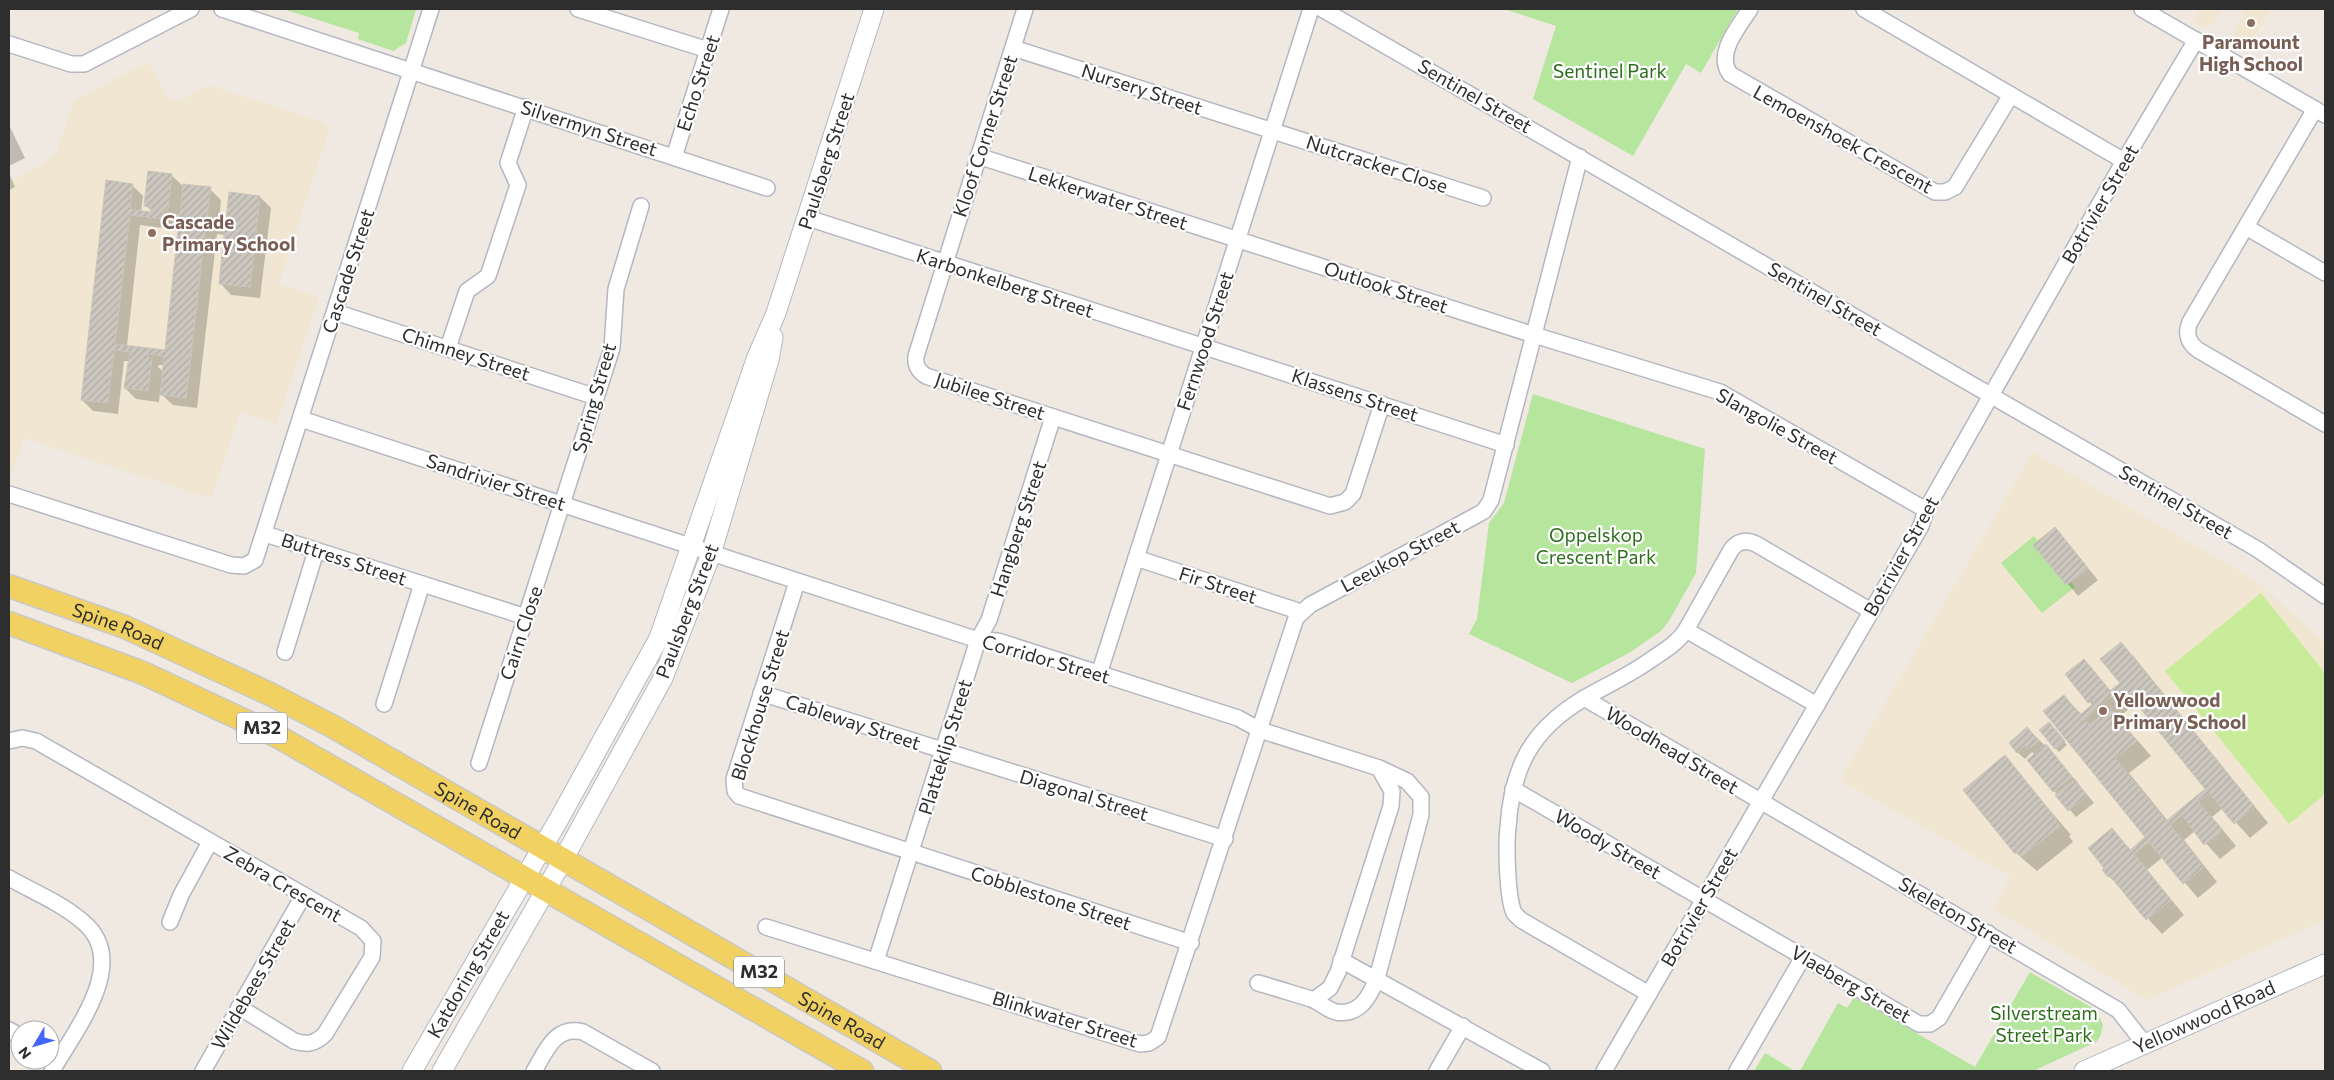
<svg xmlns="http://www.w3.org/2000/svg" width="2334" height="1080" viewBox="0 0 2334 1080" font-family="Commissioner,sans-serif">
	<defs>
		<pattern id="building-hatch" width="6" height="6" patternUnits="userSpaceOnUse" patternTransform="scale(1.25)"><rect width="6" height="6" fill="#cbc7bf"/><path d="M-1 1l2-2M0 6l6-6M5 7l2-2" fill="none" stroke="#afaba4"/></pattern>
	</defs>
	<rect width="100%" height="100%" fill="#efe9e1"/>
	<g fill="#f0e6d1">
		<polygon points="2200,9 2223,9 2215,22 2204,28 2193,22"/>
		<polygon points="2236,9 2271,9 2245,53 2234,46 2233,41 2234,33 2245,14"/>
		<polygon points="146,63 152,68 167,98 180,101 208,85 323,122 329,130 279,284 319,297 277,424 240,412 211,499 24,438 9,484 9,182 41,165 56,154 74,101"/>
		<polygon points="2033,452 2255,580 2325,643 2325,920 2147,1000 1993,909 2010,876 1840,780"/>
	</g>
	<g fill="#b6e59e">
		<polygon points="283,9 416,9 406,43 393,51 358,39 359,33"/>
		<polygon points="1504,9 1738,9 1701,73 1686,64 1633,156 1533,99 1556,26"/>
		<polygon points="1533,394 1705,449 1696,573 1669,621 1661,631 1629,653 1572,683 1469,634 1477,619 1489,523 1504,503"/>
		<polygon points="2034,536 2038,541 2034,545 2066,585 2071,582 2075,587 2042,613 2001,563"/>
		<polygon points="2030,972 2096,1010 2103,1025 2100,1037 2096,1042 2033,1071 1800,1071 1838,1003 1847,1008 1854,997 1975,1067"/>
		<polygon points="1765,1053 1795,1071 1754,1071"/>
	</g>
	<polygon fill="#c9ec9a" points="2261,593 2325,673 2325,794 2289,824 2165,671"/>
	<g fill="#0003" fill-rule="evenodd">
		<polygon points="9,125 25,158 9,166"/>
		<polygon points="9,173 15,187 9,190"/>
		<path d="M 171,175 L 184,187 L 210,189 L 221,200 L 219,221 L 227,222 L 260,197 L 271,208 L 260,298 L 231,295 L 220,283 L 225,235 L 217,234 L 197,408 L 173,405 L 160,393 L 159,402 L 136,399 L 125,388 L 130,361 L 124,361 L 118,414 L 93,411 L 82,400 L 132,185 L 143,196 L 141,212 L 154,213 L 146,206 ZM 140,225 L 179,230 L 166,351 L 127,346 ZM 159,365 L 165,365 L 164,372 L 158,367 Z"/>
		<polygon points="2055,529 2098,580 2078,596 2035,545"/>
		<path d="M 2121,643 L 2135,658 L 2268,823 L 2250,838 L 2223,808 L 2212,817 L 2236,846 L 2220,859 L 2195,831 L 2184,840 L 2217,882 L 2198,898 L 2163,857 L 2147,870 L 2184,915 L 2162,934 L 2109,876 L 2112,830 L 2131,850 L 2147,838 L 2064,696 L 2082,715 L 2093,706 L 2067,675 L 2084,661 L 2111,691 L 2121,683 ZM 2137,702 L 2207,789 L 2168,821 L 2129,773 L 2151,756 L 2118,718 Z"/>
		<polygon points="2052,727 2067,745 2059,752 2055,748"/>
		<polygon points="2035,736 2053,753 2094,803 2076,817 2028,760 2035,755 2032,752 2025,759 2017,752"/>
		<polygon points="2005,757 2071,835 2069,836 2073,842 2037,871 2016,853 1965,790"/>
	</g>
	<g fill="url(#building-hatch)" stroke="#cbc5ba" fill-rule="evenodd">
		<path d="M 148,171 L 172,174 L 168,210 L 164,209 L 163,213 L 180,215 L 183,184 L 211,187 L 207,218 L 226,220 L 229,192 L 260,196 L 250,287 L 219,284 L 225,226 L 206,224 L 186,398 L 160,395 L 164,356 L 148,354 L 147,358 L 152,358 L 148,391 L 124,388 L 130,352 L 114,350 L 108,403 L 81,400 L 106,180 L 133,184 L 130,209 L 151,212 L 151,207 L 144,206 ZM 130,215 L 179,221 L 165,350 L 115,344 Z"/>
		<polygon points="2055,527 2088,568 2066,585 2033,545"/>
		<path d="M 2121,642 L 2255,807 L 2234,824 L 2209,793 L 2198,802 L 2223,830 L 2204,845 L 2182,815 L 2170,825 L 2204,867 L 2183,884 L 2149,842 L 2134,854 L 2171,900 L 2146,920 L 2110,876 L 2108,877 L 2102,870 L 2104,868 L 2088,848 L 2112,828 L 2130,850 L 2145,837 L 2043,711 L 2064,695 L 2080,715 L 2094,703 L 2092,700 L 2088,703 L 2065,674 L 2084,659 L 2108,688 L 2104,691 L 2106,694 L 2120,683 L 2100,659 ZM 2123,687 L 2205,789 L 2166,821 L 2115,758 L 2137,741 L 2110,708 L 2089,725 L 2084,719 Z"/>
		<polygon points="2049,722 2065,741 2055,749 2039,730"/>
		<polygon points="2027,727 2039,741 2028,749 2025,745 2017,753 2009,743"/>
		<polygon points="2046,744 2072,777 2053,792 2027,760"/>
		<polygon points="2005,755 2057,820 2055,821 2060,826 2021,857 2017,852 2015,854 1963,790"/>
		<polygon points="2075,779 2087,796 2068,811 2055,795"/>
	</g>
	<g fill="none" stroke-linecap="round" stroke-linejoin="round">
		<g stroke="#b4b7c1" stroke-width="18">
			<g id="minor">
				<polyline points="222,9 767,188"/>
				<polyline points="578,9 708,50"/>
				<path d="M 1025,9 L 916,356 C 915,365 918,371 926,376 L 1330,506 L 1345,502 L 1353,494 L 1382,404"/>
				<polyline points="1322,9 2146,485 2257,549 2325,596"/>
				<path d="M 1750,9 C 1739,27 1715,53 1730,74 L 1935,192 L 1945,192 L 1955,187 L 2011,95"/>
				<polyline points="1864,9 2124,161"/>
				<polyline points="2142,9 2325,115"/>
				<polyline points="9,44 71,64 84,64 191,9"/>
				<polyline points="1013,48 1483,198"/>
				<path d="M 2315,109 L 2190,322 C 2185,333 2188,343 2198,350 L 2325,424"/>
				<polyline points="978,156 1534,335 1720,392 1926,510"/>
				<polyline points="674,157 721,9"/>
				<polyline points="808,218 1506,445"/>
				<polyline points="2246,227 2325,273"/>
				<polyline points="335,312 596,397"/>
				<polyline points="448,348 467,291 488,276 518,185 508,163 526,107"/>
				<path d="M 301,419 L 978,640 L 998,641 L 1238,718 L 1260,730 L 1379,768 L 1407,781 L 1421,797 L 1421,815 L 1377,978 C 1370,996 1360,1016 1336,1012 C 1327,1010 1320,1002 1311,999 C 1294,994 1276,988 1258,983"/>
				<polyline points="9,494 231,565 244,566 255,560 431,9"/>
				<polyline points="265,534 526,617"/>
				<polyline points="1136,558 1301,612"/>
				<polyline points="797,582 734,779 735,791 739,796 1191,943"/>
				<polyline points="1686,630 1817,705"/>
				<polyline points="285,652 316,551"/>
				<polyline points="1099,674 1311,9"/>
				<polyline points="761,693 1225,839"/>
				<polyline points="1584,698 2118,1010 2144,1043"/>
				<polyline points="384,704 422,584"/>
				<path d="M 9,741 L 22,738 L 36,741 L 361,928 L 373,941 L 372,957 L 325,1034 C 315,1044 307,1045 294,1041 L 239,1007"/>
				<polyline points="479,763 612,348 616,289 641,206"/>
				<polyline points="1513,789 1919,1024 1930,1024 1939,1018 1988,933"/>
				<path d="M 9,878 C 32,891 61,903 82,921 C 132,961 75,1030 52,1071"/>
				<polyline points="170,922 181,895 210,842"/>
				<polyline points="766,927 1140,1044 1149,1043 1158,1037 1296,618 1310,605 1477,515 1484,511 1491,500 1580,157"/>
				<polyline points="1341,960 1542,1071"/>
				<polyline points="876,961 978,640 989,620 1053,417"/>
				<path d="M 1649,994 L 1521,920 L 1514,913 C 1507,897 1506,845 1508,827 C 1512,768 1531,730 1583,699 C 1605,686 1628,676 1649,661 C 1662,652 1677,644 1686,630 L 1731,550 C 1737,541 1746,539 1756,544 L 1871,611"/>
				<polyline points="1314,1000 1330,988 1338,972 1391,806 1392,791 1379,768"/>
				<polyline points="9,1030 20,1036"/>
				<polyline points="203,1071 303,896"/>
				<path d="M 534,1071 C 546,1051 555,1025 583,1032 L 652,1071"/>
				<polyline points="1437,1071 1463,1026"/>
				<polyline points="1604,1071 1921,526 1926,510 2124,161 2196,40"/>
				<polyline points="1737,1071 1803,957"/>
			</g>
		</g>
		<g stroke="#b4b7c1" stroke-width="21">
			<g id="tertiary">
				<polyline points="412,1071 559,819 659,638 757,357 776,313 874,9"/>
				<polyline points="442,1071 564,858 663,678 711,554 769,360 773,337"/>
				<polyline points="2084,1071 2325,964"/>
			</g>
		</g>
		<g stroke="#c9c9c9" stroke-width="25">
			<g id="primary">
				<path id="s1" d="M 9,586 L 125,627 L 270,694 L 332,726 L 930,1071"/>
				<polyline points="9,623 143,673 277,736 862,1071"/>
			</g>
		</g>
		<use href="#minor" stroke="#fff" stroke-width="15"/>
		<use href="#tertiary" stroke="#fff" stroke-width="19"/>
		<use href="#primary" stroke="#f2d163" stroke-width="22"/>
	</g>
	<g fill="#8d6e63" stroke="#fff" stroke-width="2">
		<circle cx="2251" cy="23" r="5"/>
		<circle cx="152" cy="233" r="5"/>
		<circle cx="2103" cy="711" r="5"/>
	</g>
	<g text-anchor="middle" stroke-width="4.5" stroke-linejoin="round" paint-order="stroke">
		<g fill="#fff" stroke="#6d6d6d" stroke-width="1">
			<rect x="237" y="712.5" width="50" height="31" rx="4"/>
			<rect x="734" y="956.5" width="50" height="31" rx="4"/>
		</g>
		<g font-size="18" font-weight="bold" fill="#2e2e2e">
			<text x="262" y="734">M32</text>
			<text x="759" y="978">M32</text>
		</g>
		<g font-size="19" font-weight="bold" fill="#785e54" stroke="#fff" text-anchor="start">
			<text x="2251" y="49" text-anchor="middle">Paramount<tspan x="2251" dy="22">High School</tspan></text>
			<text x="162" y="229">Cascade<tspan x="162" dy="22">Primary School</tspan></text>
			<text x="2113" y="707">Yellowwood<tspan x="2113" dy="22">Primary School</tspan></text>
		</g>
		<g font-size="19" fill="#2c6e1b" stroke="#fff">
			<text x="1610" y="78">Sentinel Park</text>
			<text x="1596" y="542">Oppelskop<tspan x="1596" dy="22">Crescent Park</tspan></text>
			<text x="2044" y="1020">Silverstream<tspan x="2044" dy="22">Street Park</tspan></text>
		</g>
		<g font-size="19" fill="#2e2e2e" stroke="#fff">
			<text transform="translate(698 83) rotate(-72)" y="7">Echo Street</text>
			<text transform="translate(1142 89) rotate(18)" y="7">Nursery Street</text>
			<text transform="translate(1475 96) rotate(30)" y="7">Sentinel Street</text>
			<text transform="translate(589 128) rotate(18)" y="7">Silvermyn Street</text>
			<text transform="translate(985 136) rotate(-72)" y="7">Kloof Corner Street</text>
			<text transform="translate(1843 139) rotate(29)" y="7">Lemoenshoek Crescent</text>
			<text transform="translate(826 161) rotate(-72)" y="7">Paulsberg Street</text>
			<text transform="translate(1377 164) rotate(18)" y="7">Nutcracker Close</text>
			<text transform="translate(1108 198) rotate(18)" y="7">Lekkerwater Street</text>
			<text transform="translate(2100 204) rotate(-60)" y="7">Botrivier Street</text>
			<text transform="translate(348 271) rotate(-72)" y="7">Cascade Street</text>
			<text transform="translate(1005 283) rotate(18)" y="7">Karbonkelberg Street</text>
			<text transform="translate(1386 287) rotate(18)" y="7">Outlook Street</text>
			<text transform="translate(1825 299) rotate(30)" y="7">Sentinel Street</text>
			<text transform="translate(1205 341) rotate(-72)" y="7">Fernwood Street</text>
			<text transform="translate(466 354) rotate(18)" y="7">Chimney Street</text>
			<text transform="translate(1355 395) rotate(18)" y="7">Klassens Street</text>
			<text transform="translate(990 396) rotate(18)" y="7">Jubilee Street</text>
			<text transform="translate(594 398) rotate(-74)" y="7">Spring Street</text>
			<text transform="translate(1777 426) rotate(29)" y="7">Slangolie Street</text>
			<text transform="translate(496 482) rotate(18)" y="7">Sandrivier Street</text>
			<text transform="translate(2176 502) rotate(30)" y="7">Sentinel Street</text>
			<text transform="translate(1018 529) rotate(-72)" y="7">Hangberg Street</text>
			<text transform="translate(1400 556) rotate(-28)" y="7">Leeukop Street</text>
			<text transform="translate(1901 556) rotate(-61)" y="7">Botrivier Street</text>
			<text transform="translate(344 559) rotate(18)" y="7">Buttress Street</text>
			<text transform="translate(1218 585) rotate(18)" y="7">Fir Street</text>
			<text transform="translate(687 611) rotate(-69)" y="7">Paulsberg Street</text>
			<text dy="7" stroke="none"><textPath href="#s1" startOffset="116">Spine Road</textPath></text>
			<text transform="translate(521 633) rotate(-72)" y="7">Cairn Close</text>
			<text transform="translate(1046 659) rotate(16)" y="7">Corridor Street</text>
			<text transform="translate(760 705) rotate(-73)" y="7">Blockhouse Street</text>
			<text transform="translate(853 722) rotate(18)" y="7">Cableway Street</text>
			<text transform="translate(945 747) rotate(-73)" y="7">Platteklip Street</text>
			<text transform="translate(1672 750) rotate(31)" y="7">Woodhead Street</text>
			<text transform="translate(1084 795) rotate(17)" y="7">Diagonal Street</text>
			<text dy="7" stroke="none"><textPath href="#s1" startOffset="521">Spine Road</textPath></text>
			<text transform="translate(1608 844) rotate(30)" y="7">Woody Street</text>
			<text transform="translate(283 884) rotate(30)" y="7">Zebra Crescent</text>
			<text transform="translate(1051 898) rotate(18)" y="7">Cobblestone Street</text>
			<text transform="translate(1699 907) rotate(-60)" y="7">Botrivier Street</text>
			<text transform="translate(1958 915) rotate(30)" y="7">Skeleton Street</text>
			<text transform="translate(468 974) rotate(-60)" y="7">Katdoring Street</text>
			<text transform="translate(253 984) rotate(-60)" y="7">Wildebees Street</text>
			<text transform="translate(1851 984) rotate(30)" y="7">Vlaeberg Street</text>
			<text transform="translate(2204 1017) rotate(-24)" y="7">Yellowwood Road</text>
			<text transform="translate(1065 1019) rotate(17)" y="7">Blinkwater Street</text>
			<text dy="7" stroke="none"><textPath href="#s1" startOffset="941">Spine Road</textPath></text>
		</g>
	</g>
	<rect width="2334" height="1080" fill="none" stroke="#2e2e2e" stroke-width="20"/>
	<g transform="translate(35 1045) rotate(232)"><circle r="24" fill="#ffffff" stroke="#ababab"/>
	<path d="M0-4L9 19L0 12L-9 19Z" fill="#4264fb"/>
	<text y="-8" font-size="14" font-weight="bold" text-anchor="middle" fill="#2e2e2e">N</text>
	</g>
</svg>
